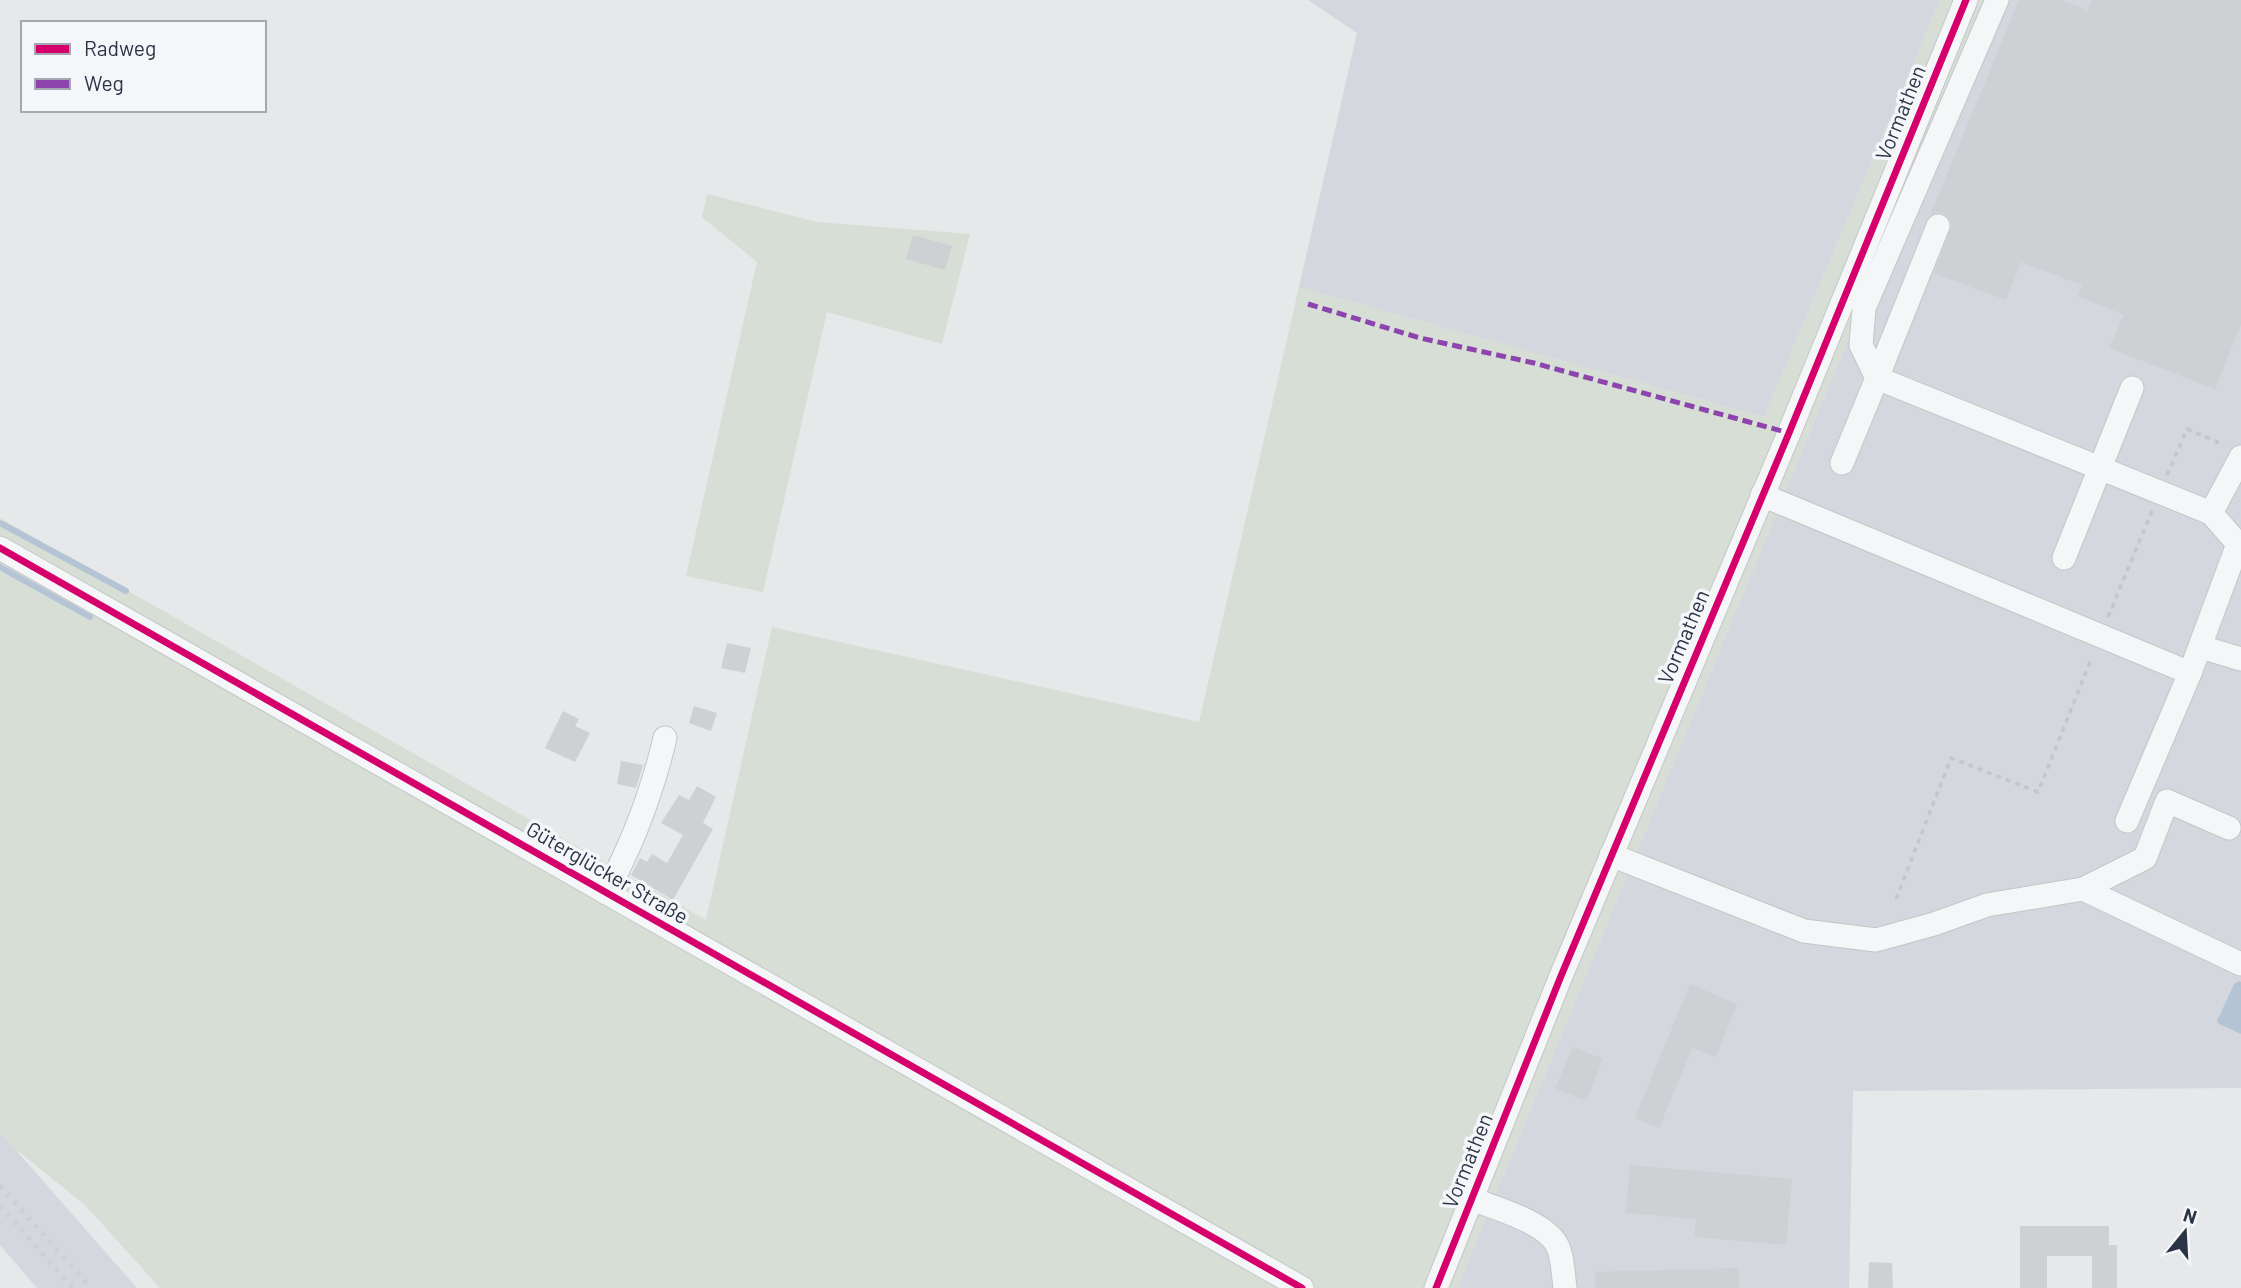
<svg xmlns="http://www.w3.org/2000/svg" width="2241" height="1288" viewBox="0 0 2241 1288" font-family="Barlow,sans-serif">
	<rect width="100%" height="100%" fill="#e6e8ea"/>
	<g fill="#d4d7dd">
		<polygon points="1308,0 1940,0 1764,417 1299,287 1357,33"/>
		<polygon points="1988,0 2241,0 2241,1088 1853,1091 1849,1288 1457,1288"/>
		<polygon points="0,1132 137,1288 37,1288 0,1245"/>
	</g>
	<g fill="#d6ded6">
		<polygon points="1940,0 1988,0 1457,1288 160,1288 85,1205 13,1147 0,1132 0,518 706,920 772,627 1199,722 1299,287 1764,417"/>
		<polygon points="707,194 817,222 970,234 942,344 827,312 763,592 686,576 757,262 702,217"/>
	</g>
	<polygon fill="#b4c4d5" points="2239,981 2241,982 2241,1034 2219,1024 2217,1021 2234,984"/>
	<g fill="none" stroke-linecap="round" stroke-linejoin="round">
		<g stroke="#b4c4d5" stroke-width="6">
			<polyline points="0,523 126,591"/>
			<polyline points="0,567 90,617"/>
		</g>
	</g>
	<g fill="#ced0d3">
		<polygon points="2019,0 2061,0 2088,10 2092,0 2241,0 2241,325 2215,389 2109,348 2124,315 2078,296 2082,285 2021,262 2006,300 1934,273 1952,225 1949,218 1944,213 1937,212 1930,215"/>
		<polygon points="913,235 952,246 945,270 906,259"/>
		<polygon points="727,643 751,648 745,673 721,668"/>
		<polygon points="694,706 717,713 711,731 689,723"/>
		<polygon points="563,711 579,719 575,726 590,733 575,762 545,748"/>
		<polygon points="621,761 643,765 636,788 617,784"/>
		<polygon points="697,786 716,797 703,823 713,829 673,900 631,875 640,858 647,862 652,854 667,863 683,835 661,823 679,795 689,800"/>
		<polygon points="1690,984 1737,1004 1716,1057 1692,1048 1659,1128 1635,1118"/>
		<polygon points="1573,1047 1603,1059 1586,1101 1555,1088"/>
		<polygon points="1630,1165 1792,1179 1786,1245 1694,1237 1696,1219 1626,1213"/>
		<polygon points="2020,1226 2109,1226 2109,1245 2117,1245 2117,1288 2092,1288 2092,1256 2047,1256 2047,1288 2020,1288"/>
		<polygon points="1869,1262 1892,1263 1893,1288 1868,1288"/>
		<polygon points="1739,1268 1739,1288 1595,1288 1595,1272"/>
	</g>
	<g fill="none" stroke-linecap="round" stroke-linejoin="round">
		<g stroke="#c4c6c8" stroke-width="25">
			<g id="minor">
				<polyline points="1938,226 1877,378 2211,513 2238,544"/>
				<polyline points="1842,463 1877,378 1861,345 1864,308 1997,0"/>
				<polyline points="1762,495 2190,673 2238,544 2241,545"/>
				<polyline points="2211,513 2241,457"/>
				<polyline points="0,548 1302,1288"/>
				<polyline points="2064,558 2132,388"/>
				<polyline points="2201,647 2241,659"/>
				<polyline points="2127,821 2190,673"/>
				<polyline points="1611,855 1804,931 1876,940 1934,924 1987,905 2083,889 2145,858 2167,801 2229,828"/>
				<polyline points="2083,889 2241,964"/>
				<path d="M 606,893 C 633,843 652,793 665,738"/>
				<path d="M 1472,1199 C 1495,1208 1545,1222 1557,1245 C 1563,1257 1563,1274 1565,1288"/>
				<polyline points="1436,1288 1561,976 1789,433 1966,0"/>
			</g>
		</g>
		<g stroke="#c5c6ca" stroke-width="3.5" stroke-dasharray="5 5" stroke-linecap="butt">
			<polyline points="2167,475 2187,429 2224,445"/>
			<polyline points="2108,617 2152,511"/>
			<polyline points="1896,899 1951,758 2038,792 2092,657"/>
		</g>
		<use href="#minor" stroke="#f5f6f7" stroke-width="23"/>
		<g stroke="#cecfd2" stroke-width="5" stroke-dasharray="3.5 7" stroke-linecap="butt">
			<polyline points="0,1186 91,1288"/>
			<polyline points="0,1206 73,1288"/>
		</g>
		<polyline stroke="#8e44ad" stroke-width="5" stroke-dasharray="10 5" stroke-linecap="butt" points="1308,304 1420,338 1534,363 1789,433"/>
		<g stroke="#f4f6f9" stroke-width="11">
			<g id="cycleway">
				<polyline points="0,548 1302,1288"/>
				<polyline points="1436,1288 1561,976 1789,433 1966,0"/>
			</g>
		</g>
		<use href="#cycleway" stroke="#d6006c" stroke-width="7"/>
	</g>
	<g text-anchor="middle" stroke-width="7" stroke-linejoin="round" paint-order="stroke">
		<g font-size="21" fill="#2b3445" stroke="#f4f6f9">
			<text transform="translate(1901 113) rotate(-68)" y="7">Vormathen</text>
			<text transform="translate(1684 637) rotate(-67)" y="7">Vormathen</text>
			<text transform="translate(607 873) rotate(30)" y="7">Güterglücker Straße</text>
			<text transform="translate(1468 1161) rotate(-68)" y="7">Vormathen</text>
		</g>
	</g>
	<rect x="21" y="21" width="245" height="91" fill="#f4f6f9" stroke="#a4a8b1" stroke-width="2"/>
	<rect x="35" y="44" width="35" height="10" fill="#d6006c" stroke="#a4a8b1" stroke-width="2"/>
	<text x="84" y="56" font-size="21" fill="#2b3445">Radweg</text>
	<rect x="35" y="79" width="35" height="10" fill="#8e44ad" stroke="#a4a8b1" stroke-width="2"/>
	<text x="84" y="91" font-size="21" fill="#2b3445">Weg</text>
	<g transform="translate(2185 1232) rotate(18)" stroke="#f4f6f9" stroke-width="5" paint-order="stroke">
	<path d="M0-5L12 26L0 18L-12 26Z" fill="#2b3445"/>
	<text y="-10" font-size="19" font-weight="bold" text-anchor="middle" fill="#2b3445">N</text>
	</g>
</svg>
